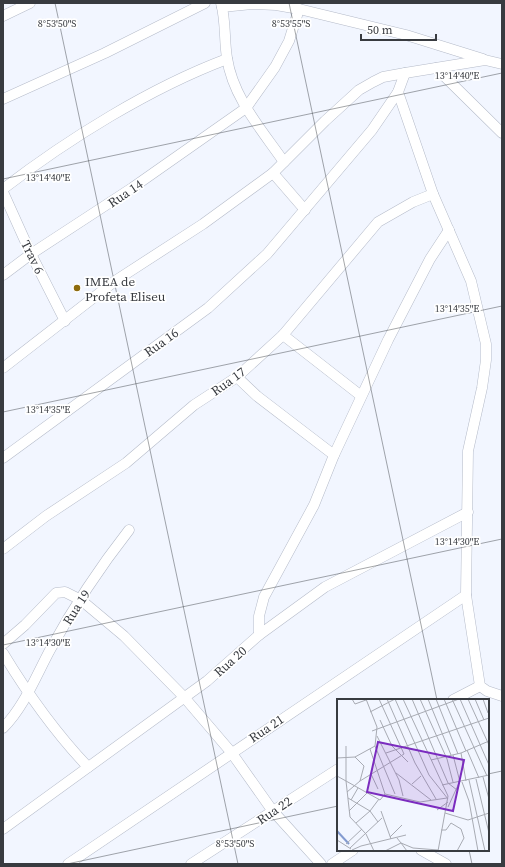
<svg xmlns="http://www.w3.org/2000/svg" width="505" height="867" viewBox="0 0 505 867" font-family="'Source Serif 4',serif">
	<rect width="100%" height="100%" fill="#f2f6ff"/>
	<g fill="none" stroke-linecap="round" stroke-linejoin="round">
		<g stroke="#b5bbc9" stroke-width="11">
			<g id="street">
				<path d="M 221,3 C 226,21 224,40 227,58 C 233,98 262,130 284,162"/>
				<polyline points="222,7 252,4 276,5 299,9 406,35 483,59"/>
				<polyline points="3,16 30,3"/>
				<polyline points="436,68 502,133"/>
				<polyline points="398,92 433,194 471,281 486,344 486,360 482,388 468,451 466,595 480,686 487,691 502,696"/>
				<polyline points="3,99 105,53 205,3"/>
				<polyline points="273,173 305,210"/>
				<path d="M 3,189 C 68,139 150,88 227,59"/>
				<polyline points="3,192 31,254 65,321"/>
				<polyline points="3,275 31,254 132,188 246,108 275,67 289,41 299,9"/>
				<polyline points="283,335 360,395"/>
				<polyline points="3,368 115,281 203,224 273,173 325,121 359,90 373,82 383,77 405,73 485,60 502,64"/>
				<polyline points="237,377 257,396 334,455"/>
				<polyline points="3,458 208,308 267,254 372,130 398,92 405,73"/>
				<polyline points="3,549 46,516 126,463 194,405 237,377 283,335 378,222 413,202 433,194"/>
				<polyline points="259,635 259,616 264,597 314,505 334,455 388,340 430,259 449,230"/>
				<polyline points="3,644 25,625 56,593 65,592 81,600 124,636 184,697 231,752 272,810 321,864"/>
				<path d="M 3,653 C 29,696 54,731 88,767"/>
				<polyline points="453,700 480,686"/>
				<path d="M 3,728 C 24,707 36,676 50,650 C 73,608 100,567 129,530"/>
				<polyline points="3,829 207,681 259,635 325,587 468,512"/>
				<polyline points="421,850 446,864"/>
				<polyline points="68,864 466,595"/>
				<polyline points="191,864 338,769"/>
				<polyline points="332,864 353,850"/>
			</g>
		</g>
		<use href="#street" stroke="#fff" stroke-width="10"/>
	</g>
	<path fill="none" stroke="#383b40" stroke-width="1" stroke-opacity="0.45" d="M 55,3 L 238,864M 289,3 L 437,700M 3,179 L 502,73M 3,412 L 502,306M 3,645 L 502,539M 488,774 L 502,771M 469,850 L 472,864M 3,861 L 4,864M 67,864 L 338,806"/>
	<circle fill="#8d6b0d" stroke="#fff" stroke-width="1.5" cx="77" cy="288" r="4"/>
	<g text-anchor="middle" stroke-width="3.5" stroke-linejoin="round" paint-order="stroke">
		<g font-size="13" fill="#383b40" stroke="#fff">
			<text transform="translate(125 193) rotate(-34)" y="5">Rua 14</text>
			<text transform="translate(33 257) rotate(64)" y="5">Trav 6</text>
			<text transform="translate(161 342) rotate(-36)" y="5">Rua 16</text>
			<text transform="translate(228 381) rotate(-36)" y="5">Rua 17</text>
			<text transform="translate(76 607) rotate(-57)" y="5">Rua 19</text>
			<text transform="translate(230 661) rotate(-42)" y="5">Rua 20</text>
			<text transform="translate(266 728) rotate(-34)" y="5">Rua 21</text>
			<text transform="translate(274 810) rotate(-34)" y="5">Rua 22</text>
		</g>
		<g font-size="13" fill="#383b40" stroke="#fff" text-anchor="start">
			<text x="85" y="286">IMEA de<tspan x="85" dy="15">Profeta Eliseu</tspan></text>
		</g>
	</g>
	<g transform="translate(337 699)">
		<rect width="152" height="152" fill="#f2f6ff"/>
		<path fill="none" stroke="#839bd0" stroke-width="2" d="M 0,132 L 12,145"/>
		<path fill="none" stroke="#a8abb3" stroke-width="1" d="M 15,0 L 18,5 L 29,1M 29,0 L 40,28 L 38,47 L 58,95M 50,0 L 78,64 L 99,100M 58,0 L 92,76 L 111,100M 66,0 L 111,97 L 101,152M 75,0 L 111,84 L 120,91M 83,0 L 110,60 L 116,83M 91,0 L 114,56M 99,0 L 121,55M 107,0 L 129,52M 115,0 L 150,77M 123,0 L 152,66M 131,0 L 152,46M 138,0 L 147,21M 146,0 L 151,14M 33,13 L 58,0M 43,21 L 55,47 L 71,63M 35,32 L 122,0M 40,37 L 62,81 L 66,97M 9,47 L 9,82 L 43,101 L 48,95M 33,50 L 48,95M 130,51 L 142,79M 49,54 L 152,19M 124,54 L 129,82M 116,56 L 123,83M 18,58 L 27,67 L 23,82M 0,59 L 18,58 L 38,47M 94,61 L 124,54 L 152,42M 59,74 L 94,101M 34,75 L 41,90M 0,77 L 9,82 L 13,118 L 29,135 L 37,152M 146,78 L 152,100M 139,80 L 152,134M 132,81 L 148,152M 125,83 L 132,102 L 141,152M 75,85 L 84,77M 105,86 L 152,76M 10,93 L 23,82 L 67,55 L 42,0M 48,95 L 83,103 L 110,99M 11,99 L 33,112 L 41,123M 14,101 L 21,89M 111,108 L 122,84M 100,111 L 111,103M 12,112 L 30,94M 44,112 L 54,140M 108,114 L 131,121 L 152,114M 19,124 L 33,112 L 42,100M 104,131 L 109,131 L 114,124 L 124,130 L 127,139 L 120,152M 53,138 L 65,126M 60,139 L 64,144 L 76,149 L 101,151M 0,141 L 14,150M 9,145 L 25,130M 13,149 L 45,119M 15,151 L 24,147 L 69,136M 48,152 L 64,144 L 70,152"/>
		<path fill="#7b2cbf" fill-opacity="0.15" stroke="#7b2cbf" stroke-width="2" d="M 41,43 L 127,61 L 116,112 L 30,93 Z"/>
		<rect width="152" height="152" fill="none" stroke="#383b40" stroke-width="2"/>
	</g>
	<g font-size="10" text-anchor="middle" fill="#383b40" stroke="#fff" stroke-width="3.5" stroke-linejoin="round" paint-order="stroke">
		<text x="57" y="27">8°53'50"S</text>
		<text x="291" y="27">8°53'55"S</text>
		<text x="457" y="79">13°14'40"E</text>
		<text x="48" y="181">13°14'40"E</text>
		<text x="457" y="312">13°14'35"E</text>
		<text x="48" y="413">13°14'35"E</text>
		<text x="457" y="545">13°14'30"E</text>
		<text x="48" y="646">13°14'30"E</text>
		<text x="235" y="847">8°53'50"S</text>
	</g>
	<rect width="505" height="867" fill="none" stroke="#383b40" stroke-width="8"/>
	<path d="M361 34v6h75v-6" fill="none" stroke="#383b40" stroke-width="2"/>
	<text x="367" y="34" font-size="12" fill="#383b40" stroke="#ffffff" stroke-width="3" paint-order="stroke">50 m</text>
</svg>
